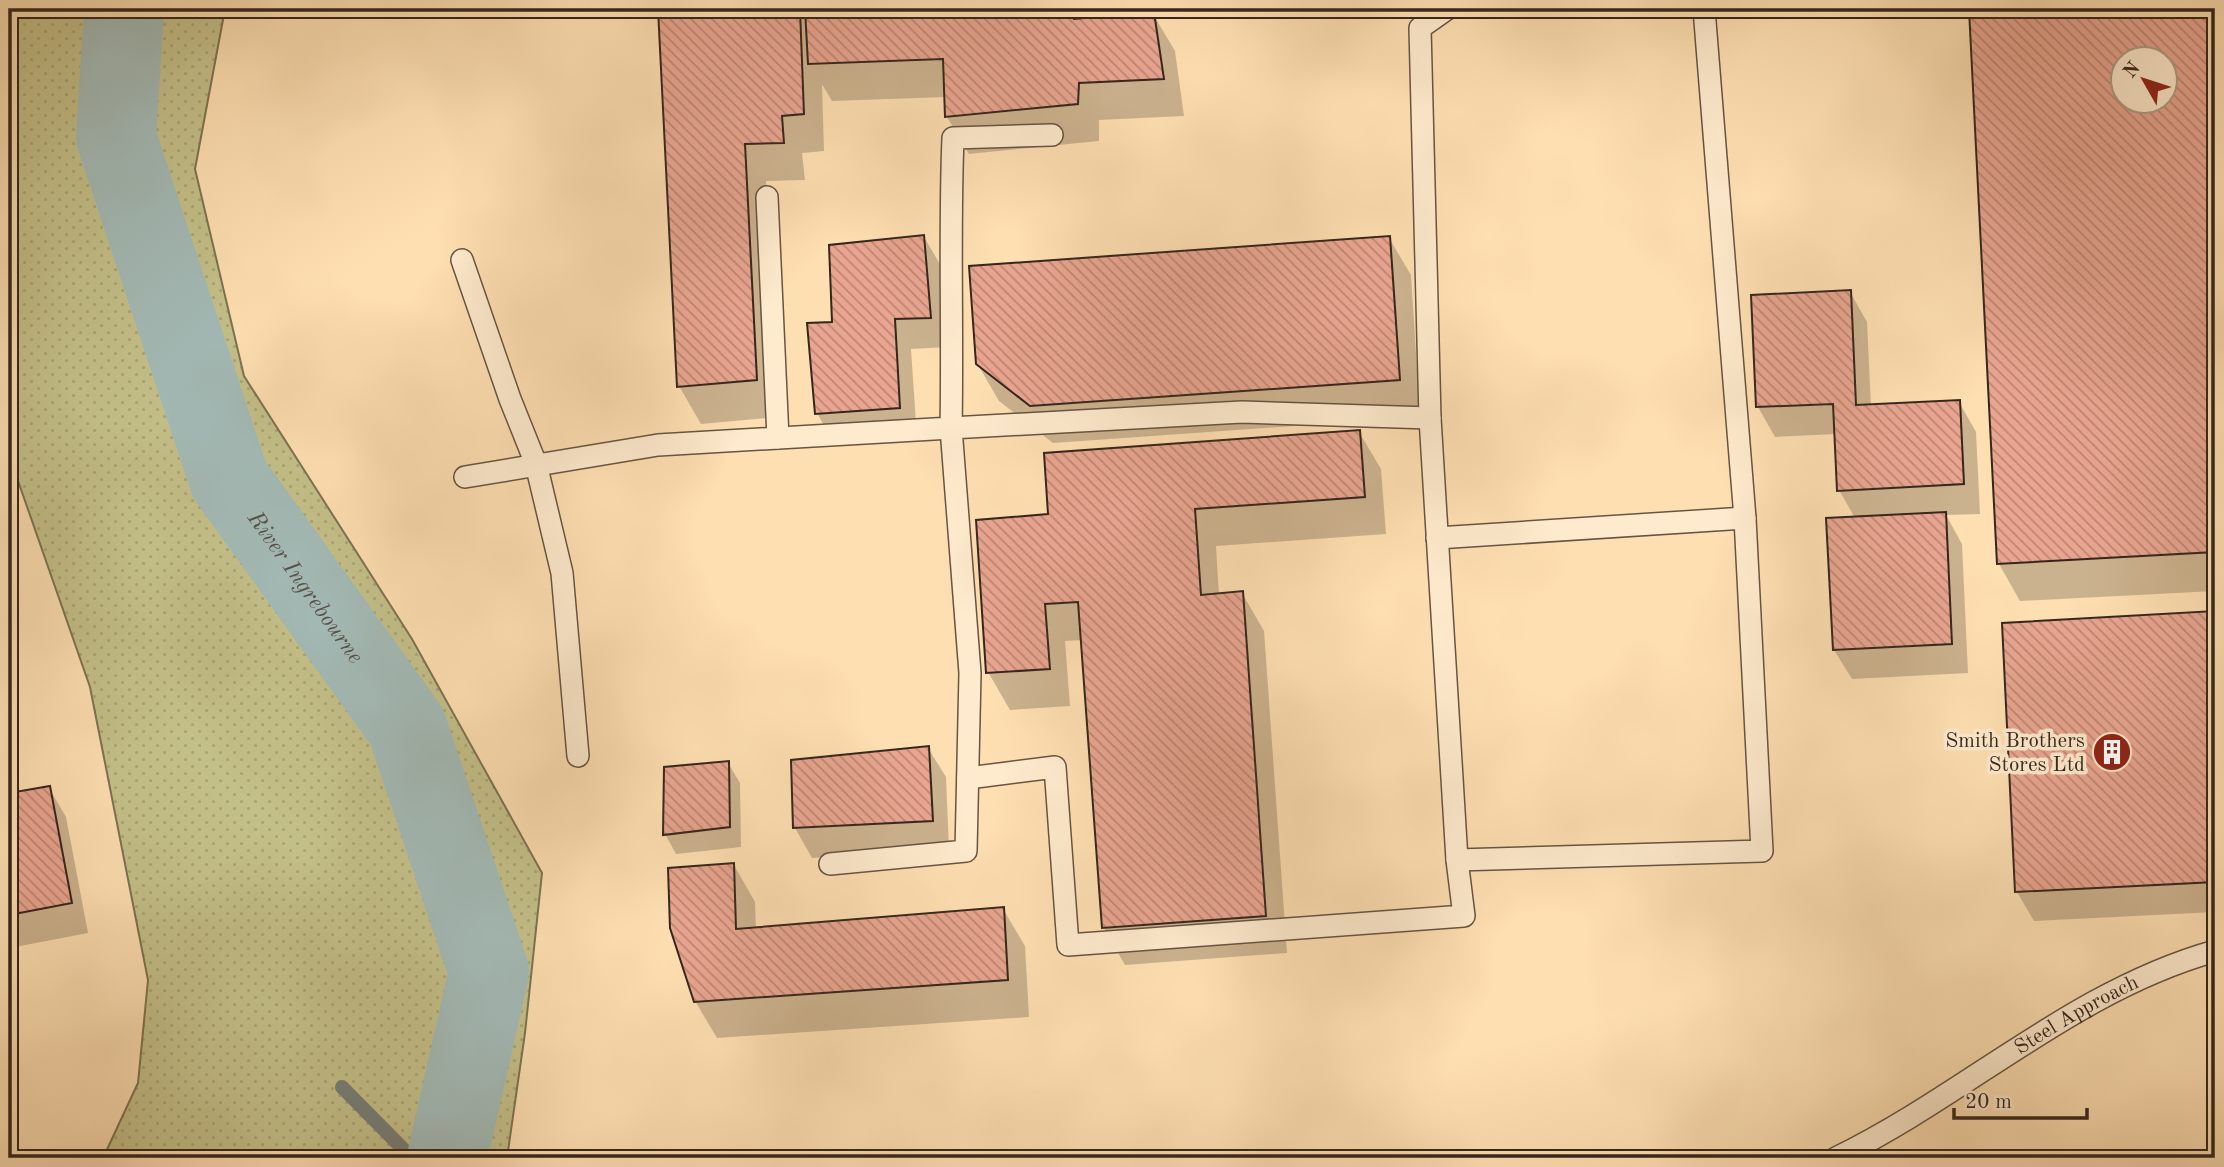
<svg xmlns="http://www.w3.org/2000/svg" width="2224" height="1167" viewBox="0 0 2224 1167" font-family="'Old Standard TT',serif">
	<defs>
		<pattern id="grass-dots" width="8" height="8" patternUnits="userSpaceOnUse" patternTransform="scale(1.75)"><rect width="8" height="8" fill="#c4c089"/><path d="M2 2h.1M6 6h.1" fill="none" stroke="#a9a576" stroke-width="1.8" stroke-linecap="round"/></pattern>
		<pattern id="building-back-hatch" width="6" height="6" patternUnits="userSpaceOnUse" patternTransform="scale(1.75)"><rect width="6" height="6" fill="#e9a590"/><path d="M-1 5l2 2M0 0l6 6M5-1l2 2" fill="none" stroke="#be8675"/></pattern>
	</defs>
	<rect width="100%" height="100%" fill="#fedfb2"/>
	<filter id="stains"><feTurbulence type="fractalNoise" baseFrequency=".00286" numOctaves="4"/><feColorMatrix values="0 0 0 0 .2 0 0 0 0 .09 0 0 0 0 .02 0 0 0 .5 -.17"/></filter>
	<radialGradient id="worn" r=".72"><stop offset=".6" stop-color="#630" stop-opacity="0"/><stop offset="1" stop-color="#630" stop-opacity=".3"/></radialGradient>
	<polygon fill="url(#grass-dots)" stroke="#7c7353" stroke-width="2" points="9,9 225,9 195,169 244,376 412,639 542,873 525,1033 507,1158 103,1158 138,1083 148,980 90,687 9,455"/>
	<g fill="#0003" fill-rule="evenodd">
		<polygon points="660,9 1092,9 1092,19 1153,14 1175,51 1184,116 1099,120 1099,141 969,154 947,117 946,97 832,101 822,84 824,151 802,153 805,180 766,181 777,417 701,424 679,386"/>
		<path d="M 1971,9 L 2215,9 L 2215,591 L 2020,601 L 1999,564 ZM 2122,60 L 2164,60 L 2164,102 L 2122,102 Z"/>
		<polygon points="924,237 941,266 947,347 911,349 917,437 834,443 817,413 834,324"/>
		<polygon points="1389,238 1411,275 1420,417 1053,443 999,401 977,363"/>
		<polygon points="1850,292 1867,322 1871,406 1959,402 1976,432 1980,514 1946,515 1962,544 1968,673 1852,679 1834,650 1855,518 1839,490 1836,434 1775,437 1758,407 1753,297"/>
		<polygon points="1359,432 1381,469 1386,534 1216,546 1219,595 1242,593 1264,631 1287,953 1125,965 1104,928 1083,640 1065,641 1070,706 1010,710 988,672 1050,516"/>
		<polygon points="2215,613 2215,912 2034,921 2017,892 2004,624"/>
		<polygon points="928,748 946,777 949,850 812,858 795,828 793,761"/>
		<polygon points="728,763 740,783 741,847 676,854 665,834"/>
		<polygon points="49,788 66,817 88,933 15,947 9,936 9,795"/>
		<polygon points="734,865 755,902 756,929 1003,909 1025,946 1029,1017 717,1038 695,1001"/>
	</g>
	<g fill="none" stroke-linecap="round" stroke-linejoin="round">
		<polyline stroke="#777f79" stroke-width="14" points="342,1087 412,1158"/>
		<path stroke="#a3bab6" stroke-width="80" id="s1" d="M 124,9 L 116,137 L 229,479 L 407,727 L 489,972 L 447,1158"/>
	</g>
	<g fill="url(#building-back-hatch)" stroke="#35261d" stroke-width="2" fill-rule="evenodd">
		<polygon points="658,9 800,9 804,114 782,116 784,143 745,144 757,380 677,387"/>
		<polygon points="805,9 1073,9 1074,19 1154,12 1164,79 1079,83 1078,104 945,117 943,59 808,64"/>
		<path d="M 1969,9 L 2215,9 L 2215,552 L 1997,564 ZM 2122,60 L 2164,60 L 2164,102 L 2122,102 Z"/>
		<polygon points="924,235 931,318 895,319 900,408 815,414 807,323 832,322 829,245"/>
		<polygon points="1390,236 1400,380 1030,406 976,364 969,266"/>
		<polygon points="1851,290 1856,405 1960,400 1964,484 1837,491 1833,404 1756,407 1751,295"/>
		<polygon points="1360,430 1365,497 1195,509 1201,595 1243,591 1266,916 1102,928 1078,602 1045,604 1050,669 986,673 976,520 1048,514 1044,453"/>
		<polygon points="1946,512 1952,644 1833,650 1826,518"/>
		<polygon points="2215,611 2215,882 2015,892 2002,623"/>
		<polygon points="929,746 933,821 793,828 791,760"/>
		<polygon points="729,761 730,827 663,835 664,767"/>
		<polygon points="50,786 72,903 9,915 9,793"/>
		<polygon points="734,863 736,929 1004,907 1008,980 694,1002 670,928 668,868"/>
	</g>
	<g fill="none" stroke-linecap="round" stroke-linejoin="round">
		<g stroke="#675442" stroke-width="24">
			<g id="service">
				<polyline points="1447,9 1420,28 1430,418 1457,860 1762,851 1745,518 1704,9"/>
				<polyline points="767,197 778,438"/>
				<polyline points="462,260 510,399 536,464 562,573 578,756"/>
				<path d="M 465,477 L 658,445 L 951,428 C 953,331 949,235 953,138 L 1052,135"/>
				<polyline points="1437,538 1745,518"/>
				<polyline points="968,778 1055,767 1068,945 1464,916 1457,860"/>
				<polyline points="830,864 966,851 970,673 951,428 1242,412 1430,418"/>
				<path id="s2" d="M 1836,1158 C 1966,1095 2073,991 2215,951"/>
			</g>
		</g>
		<use href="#service" stroke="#feeacd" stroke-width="21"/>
	</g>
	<defs>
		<g id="building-disc" transform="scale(2.0125)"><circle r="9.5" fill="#8f2418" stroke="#feeacd"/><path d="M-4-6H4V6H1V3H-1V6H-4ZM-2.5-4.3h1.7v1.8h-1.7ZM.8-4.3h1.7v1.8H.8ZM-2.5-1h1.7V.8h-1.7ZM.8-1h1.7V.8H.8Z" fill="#fff"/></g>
	</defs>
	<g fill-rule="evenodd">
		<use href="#building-disc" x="2112" y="752"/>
	</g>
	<g text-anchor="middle" stroke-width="7" stroke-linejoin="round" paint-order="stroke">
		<g font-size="21" fill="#35261d" stroke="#feeacd" text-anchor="end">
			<text x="2085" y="747">Smith Brothers<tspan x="2085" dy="24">Stores Ltd</tspan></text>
		</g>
		<g font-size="21" fill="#35261d" stroke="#feeacd">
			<text dy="7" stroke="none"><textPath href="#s2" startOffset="280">Steel Approach</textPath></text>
		</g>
		<g font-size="23" font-style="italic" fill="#56524b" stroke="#feeacd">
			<text dy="8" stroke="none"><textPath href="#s1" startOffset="621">River Ingrebourne</textPath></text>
		</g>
	</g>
	<rect width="2224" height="1167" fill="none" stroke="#fedfb2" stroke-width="35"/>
	<rect x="10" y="10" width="2203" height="1146" fill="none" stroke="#35261d" stroke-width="3.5"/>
	<rect x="18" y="18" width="2189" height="1132" fill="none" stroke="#35261d" stroke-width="2"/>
	<g transform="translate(2144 80) rotate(309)"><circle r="33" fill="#feeacd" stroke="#ae9c87" stroke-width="2"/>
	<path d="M0-5L12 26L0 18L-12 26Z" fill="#8f2418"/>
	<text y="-10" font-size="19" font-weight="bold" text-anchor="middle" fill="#35261d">N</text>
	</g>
	<path d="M1954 1108v10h133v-10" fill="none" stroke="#35261d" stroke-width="3.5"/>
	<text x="1965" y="1108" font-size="21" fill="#35261d" stroke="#feeacd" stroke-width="5" paint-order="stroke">20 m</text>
	<rect width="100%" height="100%" filter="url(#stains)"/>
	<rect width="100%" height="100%" fill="url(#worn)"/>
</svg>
